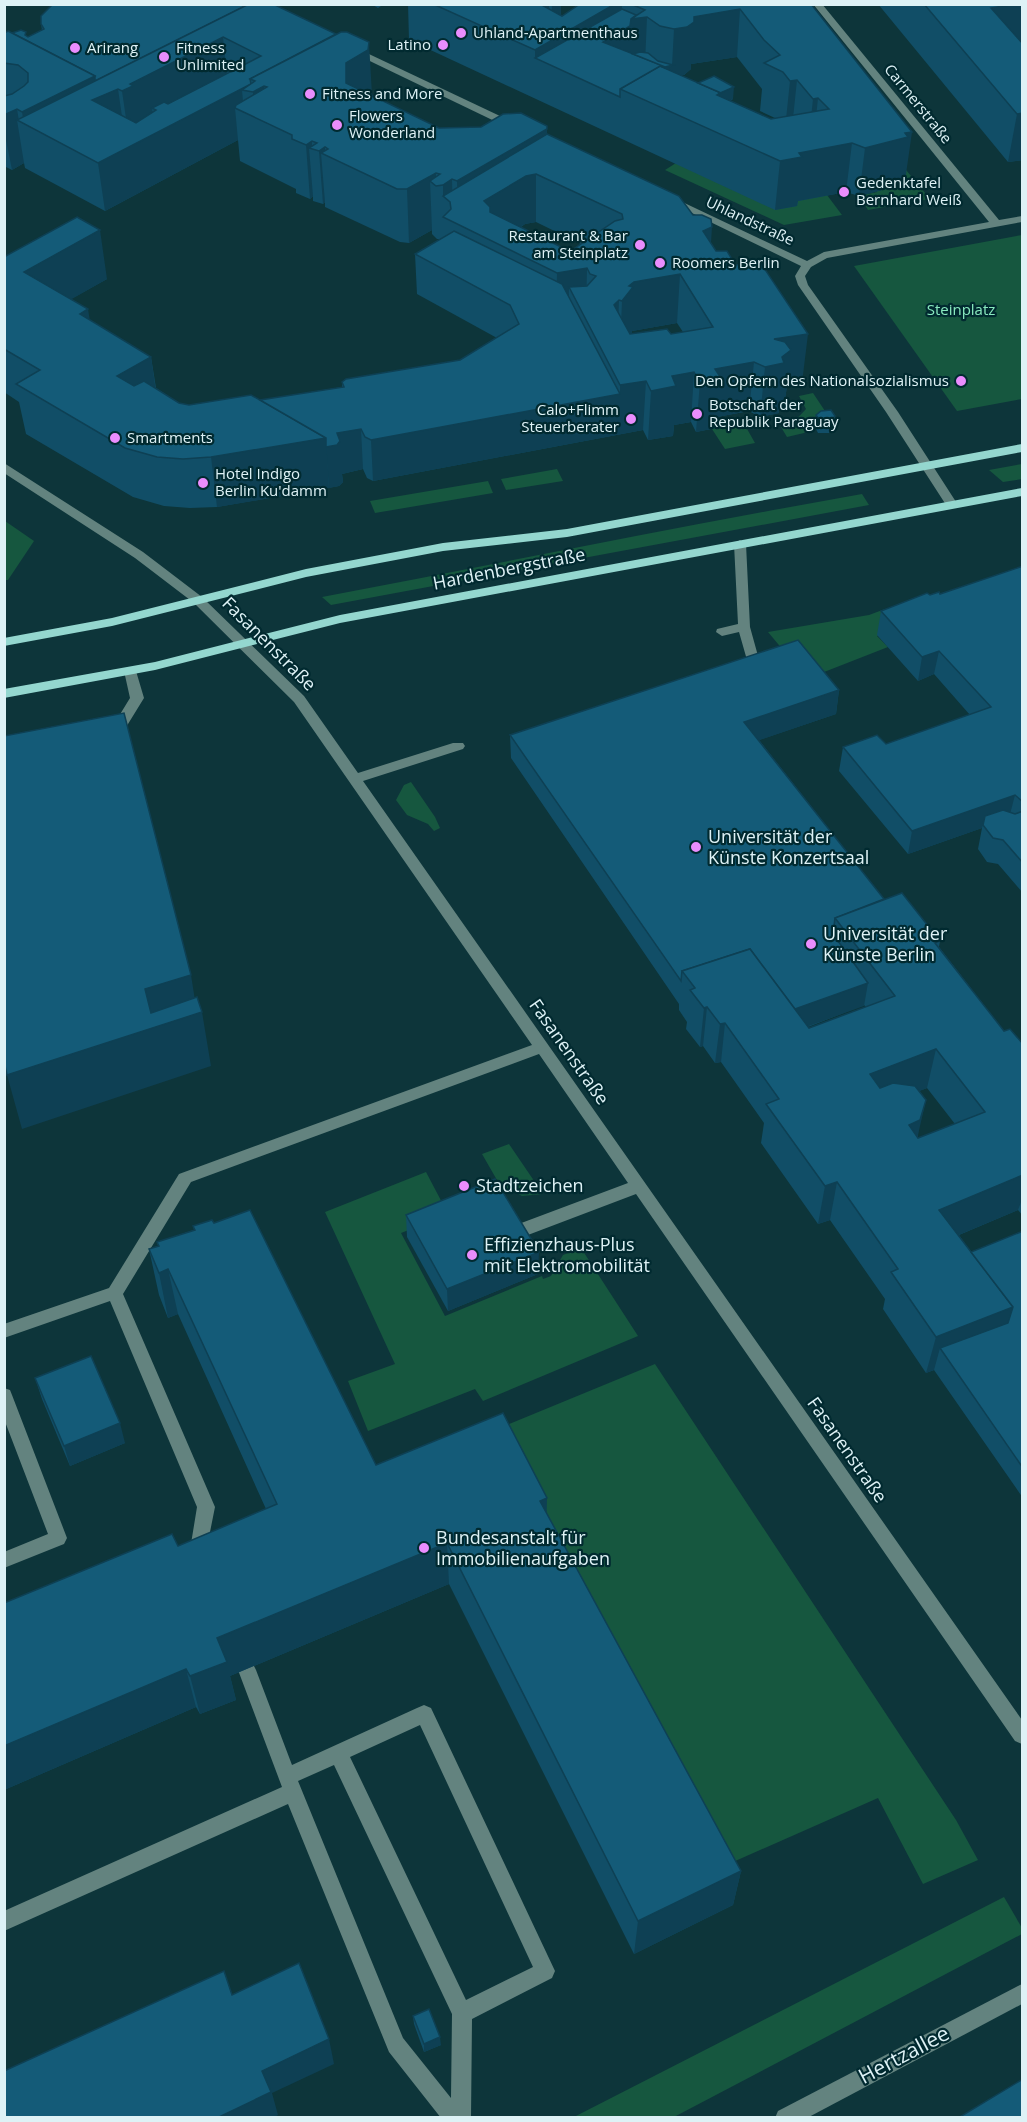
<svg xmlns="http://www.w3.org/2000/svg" width="1027" height="2122" viewBox="0 0 1027 2122" font-family="'Open Sans',sans-serif">
	<rect width="100%" height="100%" fill="#0d353a"/>
	<g fill="#16573f">
		<polygon points="883,142 930,199 868,210 859,196 877,192"/>
		<polygon points="676,163 794,201 827,195 842,215 784,225 665,170"/>
		<polygon points="1022,235 1022,399 957,411 854,266"/>
		<polygon points="813,393 825,411 804,433 787,437 781,427 792,424 806,409 799,396"/>
		<polygon points="742,420 755,443 725,449 712,429 716,428 715,425"/>
		<polygon points="1022,464 1022,479 1003,482 989,470"/>
		<polygon points="557,469 563,481 506,490 501,479"/>
		<polygon points="488,481 493,493 375,513 370,501"/>
		<path d="M 862,494 L 869,505 L 331,605 L 322,597 C 502,563 681,526 862,494 Z"/>
		<polygon points="5,521 34,541 8,580 5,580"/>
		<polygon points="885,609 901,625 877,636 888,647 819,674 799,669 768,632 869,615"/>
		<polygon points="411,782 435,817 440,828 434,831 428,824 407,815 396,800 404,785"/>
		<polygon points="509,1144 543,1194 522,1196 511,1190 401,1233 445,1316 542,1276 543,1279 551,1276 563,1255 581,1248 638,1336 483,1401 475,1389 368,1431 348,1381 395,1364 325,1212 426,1172 446,1210 501,1187 482,1154"/>
		<polygon points="655,1364 956,1820 978,1860 923,1884 878,1798 715,1870 492,1431"/>
		<polygon points="1004,1897 1022,1928 1022,1934 674,2117 574,2117"/>
	</g>
	<g fill="none" stroke-linecap="round" stroke-linejoin="round">
		<g fill="#63837f" fill-rule="evenodd">
			<polygon points="813,4 822,4 999,220 1022,216 1022,222 827,258 811,267 805,276 808,285 898,412 958,505 956,508 948,508 886,412 798,285 795,276 801,266 667,201 676,199 807,261 824,252 989,222"/>
			<polygon points="352,46 519,125 520,127 511,129 349,51 347,49"/>
			<polygon points="4,463 143,552 202,597 304,696 358,773 453,743 463,743 465,746 463,749 363,781 1022,1720 1022,1744 1015,1741 636,1194 520,1238 514,1240 508,1238 506,1233 508,1228 628,1183 539,1054 191,1182 123,1294 215,1507 204,1562 198,1564 192,1562 189,1556 197,1507 110,1301 4,1338 4,1324 109,1288 179,1174 532,1045 294,702 194,603 135,558 4,473"/>
			<polygon points="740,540 746,544 750,627 763,674 757,678 751,674 739,632 722,636 716,632 717,629 738,624 734,544"/>
			<polygon points="130,667 136,671 144,698 120,737 115,739 108,734 130,698 124,671"/>
			<polygon points="4,1388 10,1390 12,1395 67,1538 64,1544 4,1568 4,1552 48,1534 4,1419"/>
			<path d="M 247,1661 L 253,1664 L 256,1670 L 292,1765 L 417,1708 L 424,1705 L 431,1708 L 555,1971 L 552,1978 L 472,2019 L 471,2118 L 441,2118 L 389,2052 L 288,1804 L 4,1931 L 4,1911 L 282,1787 L 238,1670 L 241,1664 ZM 420,1725 L 533,1967 L 466,2000 L 350,1757 ZM 334,1765 L 452,2014 L 451,2098 L 403,2038 L 298,1781 Z"/>
			<polygon points="1022,1984 1022,2004 807,2118 775,2118 778,2111"/>
		</g>
		<g fill="#94d7cf" fill-rule="evenodd">
			<polygon points="1022,444 1022,452 567,537 443,551 306,577 112,626 4,646 4,638 112,618 306,569 443,543 567,529"/>
			<polygon points="1022,488 1022,496 340,623 155,670 4,698 4,689 155,662 340,615"/>
		</g>
	</g>
	<g fill="#114e67" fill-rule="evenodd">
		<path d="M 273,4 L 372,96 L 439,128 L 547,134 L 711,243 L 716,251 L 732,266 L 802,383 L 787,386 L 785,399 L 779,404 L 779,413 L 760,417 L 749,411 L 717,417 L 716,428 L 696,432 L 691,422 L 674,425 L 673,436 L 648,440 L 643,430 L 373,481 L 367,478 L 363,469 L 342,474 L 343,482 L 339,486 L 217,507 L 190,508 L 164,506 L 133,497 L 26,434 L 19,402 L 4,392 L 4,257 L 107,279 L 71,299 L 90,320 L 151,357 L 156,388 L 179,403 L 189,405 L 260,400 L 342,387 L 342,382 L 460,360 L 497,338 L 417,294 L 415,254 L 440,239 L 437,239 L 432,234 L 432,230 L 409,243 L 400,242 L 325,207 L 325,202 L 323,204 L 313,201 L 313,196 L 310,199 L 296,193 L 296,189 L 240,161 L 238,140 L 105,211 L 25,168 L 24,163 L 12,170 L 4,166 L 4,33 L 12,33 L 28,37 L 42,30 L 41,24 ZM 536,222 L 581,244 L 572,250 L 567,250 L 521,227 L 525,224 ZM 677,323 L 683,332 L 671,334 L 631,334 L 632,331 Z"/>
		<polygon points="371,4 384,4 378,8"/>
		<path d="M 408,4 L 561,4 L 561,15 L 562,16 L 580,4 L 811,4 L 905,181 L 901,181 L 901,185 L 859,196 L 846,192 L 798,201 L 797,206 L 775,210 L 409,40 ZM 737,57 L 762,89 L 760,111 L 775,118 L 771,119 L 730,101 L 733,99 L 680,75 L 684,75 L 691,69 L 691,64 Z"/>
		<polygon points="878,4 1023,4 1023,160 1008,162"/>
		<polygon points="816,415 835,416 833,429 829,433 818,433 815,427"/>
		<polygon points="1023,566 1023,893 998,864 987,862 978,849 982,828 908,854 839,771 843,747 886,744 970,715 934,674 918,681 877,635 881,611 930,595 940,594"/>
		<path d="M 839,690 L 836,714 L 759,740 L 884,899 L 940,941 L 939,947 L 1004,1031 L 1023,1044 L 1023,1216 L 1018,1210 L 959,1235 L 971,1252 L 1023,1231 L 1023,1498 L 934,1370 L 926,1373 L 883,1309 L 885,1299 L 830,1220 L 818,1224 L 761,1143 L 764,1123 L 721,1062 L 715,1063 L 703,1046 L 700,1047 L 686,1029 L 687,1022 L 679,1010 L 679,1004 L 511,758 L 510,735 ZM 864,1005 L 866,1007 L 809,1028 L 808,1027 ZM 927,1088 L 955,1124 L 918,1138 L 919,1091 Z"/>
		<polygon points="406,1215 538,1274 448,1311 407,1237"/>
		<polygon points="193,1226 376,1465 547,1514 741,1871 733,1905 634,1954 449,1584 230,1676 236,1700 200,1714 196,1707 4,1790 178,1546 266,1509 178,1314 168,1318 159,1295 149,1249 158,1246 157,1242 194,1230"/>
		<polygon points="35,1378 125,1443 70,1466 42,1399"/>
		<polygon points="413,2016 441,2045 424,2052 414,2024"/>
	</g>
	<g fill="#0e4054">
		<polygon points="515,4 549,4 549,24"/>
		<polygon points="552,4 561,4 561,20 551,25"/>
		<polygon points="615,4 622,4 621,32 631,19 647,17 645,64 535,58 535,50"/>
		<polygon points="1015,4 1023,4 1023,49 991,8"/>
		<polygon points="740,9 737,57 691,64 691,69 684,75 672,76 650,69 672,66 674,29 694,17"/>
		<polygon points="223,37 228,85 156,110 152,108 154,123 129,139 122,91 118,89 125,137 24,124 22,112 95,76"/>
		<polygon points="341,37 267,87 264,86 268,124 255,118 253,92"/>
		<polygon points="369,42 372,95 371,103 346,83 346,63"/>
		<polygon points="797,80 792,128 785,129 790,81"/>
		<polygon points="251,84 242,90 244,113 235,108 238,140 105,211 98,163"/>
		<polygon points="734,87 733,99 720,105 700,102"/>
		<polygon points="818,98 813,146 808,147 813,99"/>
		<polygon points="17,109 19,121 17,120 24,163 12,170 4,130 4,115"/>
		<polygon points="1023,113 1023,160 1008,162 1017,114"/>
		<polygon points="547,129 547,179 536,174 536,222 525,224 496,243 458,224 457,181"/>
		<polygon points="912,132 905,181 901,181 901,185 859,196 865,148 905,133"/>
		<polygon points="312,141 312,149 309,148 313,196 310,199 306,145"/>
		<polygon points="852,143 846,192 798,201 797,206 775,210 780,161 799,153"/>
		<polygon points="325,147 325,155 321,153 325,202 323,204 319,151"/>
		<polygon points="436,173 436,186 430,181 432,230 409,243 407,189"/>
		<polygon points="452,179 453,221 450,202 443,196 443,185"/>
		<polygon points="712,227 709,276 703,231"/>
		<polygon points="100,230 107,279 33,321 24,272"/>
		<polygon points="733,261 729,310 725,265"/>
		<polygon points="587,268 586,317 569,287 568,320 556,322 557,273"/>
		<polygon points="680,274 677,323 632,331 631,337 620,350 622,301 629,286 634,282"/>
		<polygon points="619,300 617,350 614,305"/>
		<polygon points="88,309 96,358 80,314"/>
		<polygon points="808,334 802,383 787,386 785,399 779,404 779,413 760,417 765,367 774,339"/>
		<polygon points="151,357 158,406 117,376"/>
		<polygon points="754,362 749,411 717,417 716,428 696,432 700,382 715,369"/>
		<polygon points="694,372 691,422 674,425 673,436 648,440 651,391 672,376"/>
		<polygon points="646,381 643,430 373,481 371,440 620,394 620,385"/>
		<polygon points="835,416 833,429 829,433 831,421"/>
		<polygon points="361,429 363,469 342,474 343,482 339,486 329,488 326,447 337,433"/>
		<polygon points="326,438 329,488 217,507 211,457"/>
		<polygon points="939,651 934,674 918,681 922,657"/>
		<polygon points="839,690 836,714 742,746 744,722"/>
		<polygon points="1015,795 1009,818 983,825 982,828 908,854 912,831"/>
		<polygon points="191,975 197,1013 202,1012 211,1066 22,1129 7,1075 145,989"/>
		<polygon points="868,983 864,1006 781,1036 784,1013"/>
		<polygon points="707,1007 703,1046 700,1047 704,1008"/>
		<polygon points="725,1023 721,1062 715,1063 720,1024"/>
		<polygon points="936,1049 927,1088 863,1113 870,1074"/>
		<polygon points="926,1100 917,1139 909,1125"/>
		<polygon points="1023,1175 1023,1197 1018,1210 930,1247 939,1210"/>
		<polygon points="837,1182 830,1220 818,1224 825,1186"/>
		<polygon points="539,1252 538,1274 448,1311 447,1289"/>
		<polygon points="168,1269 178,1314 168,1318 159,1273"/>
		<polygon points="1013,1307 1001,1344 940,1348 934,1370 926,1373 936,1337"/>
		<polygon points="120,1423 125,1443 70,1466 64,1446"/>
		<polygon points="547,1498 546,1540 540,1501"/>
		<polygon points="447,1543 449,1584 230,1676 236,1700 200,1714 190,1676 217,1638"/>
		<polygon points="186,1669 196,1707 4,1790 4,1746"/>
		<polygon points="741,1871 733,1905 634,1954 638,1921"/>
		<polygon points="440,2037 441,2045 424,2052 424,2044"/>
		<polygon points="329,2039 334,2064 272,2093 278,2115 273,2118 217,2118 262,2071"/>
	</g>
	<g fill="#145b78" stroke="#0e4054" stroke-width="1.5" fill-rule="evenodd">
		<polygon points="53,4 249,4 95,81 95,76 12,33 21,30 26,32 25,35 28,37 44,29 41,24 41,16"/>
		<path d="M 249,4 L 273,4 L 336,34 L 250,79 L 251,84 L 98,163 L 17,120 ZM 223,37 L 261,56 L 168,104 L 164,102 L 152,108 L 156,110 L 136,123 L 92,100 L 118,89 L 122,91 L 133,86 L 130,84 Z"/>
		<polygon points="433,4 540,4 562,16 580,4 615,4 535,50"/>
		<polygon points="631,4 811,4 912,132 905,133 908,137 865,148 852,143 799,153 802,157 780,161 620,89 660,66 721,93 717,95 771,119 829,109 818,98 813,99 797,80 790,81 783,72 764,63 780,55 764,40 740,9 694,17 694,22 687,27 674,29 660,26 647,17 631,19 645,10"/>
		<polygon points="924,4 1015,4 991,8 1023,44 1023,113 1017,114"/>
		<polygon points="622,9 636,15 631,19 630,26 603,42 669,68 668,69 660,66 620,89 620,97 535,58"/>
		<polygon points="8,31 95,76 22,112 17,109 4,115 4,96 12,94 24,86 28,82 28,73 18,65 4,63 4,33"/>
		<polygon points="341,32 347,32 369,42 368,50 346,63 346,83 439,128 481,127 503,114 521,113 547,126 547,129 457,181 452,179 443,185 436,186 430,181 440,174 436,173 407,189 397,189 321,153 328,149 325,147 319,151 309,148 317,143 312,141 306,145 292,139 292,135 235,108 236,105 267,87 264,86 253,92 242,90 255,81 250,79"/>
		<polygon points="640,52 648,53 658,61 673,65 665,67 633,54"/>
		<polygon points="714,76 734,87 718,94 721,93 698,83"/>
		<path d="M 547,134 L 679,196 L 693,215 L 702,215 L 711,219 L 712,227 L 703,231 L 716,251 L 727,251 L 733,261 L 725,265 L 727,266 L 760,262 L 808,334 L 774,339 L 785,342 L 791,350 L 782,357 L 784,363 L 765,367 L 754,362 L 715,369 L 721,378 L 700,382 L 694,372 L 672,376 L 676,386 L 651,391 L 646,381 L 620,385 L 569,287 L 587,286 L 596,276 L 590,274 L 587,268 L 557,273 L 443,217 L 451,209 L 450,202 L 443,196 ZM 536,174 L 622,214 L 623,219 L 615,221 L 572,250 L 567,250 L 490,212 L 490,207 L 484,201 L 526,176 ZM 680,274 L 713,327 L 671,334 L 667,329 L 630,334 L 614,305 L 619,300 L 622,301 L 633,287 L 629,286 L 634,282 Z"/>
		<polygon points="77,217 100,230 24,272 88,309 80,314 151,357 117,376 134,386 144,381 179,403 189,405 251,395 326,438 211,457 183,459 157,457 125,448 16,384 40,370 4,349 4,257"/>
		<polygon points="454,231 562,284 620,394 371,440 365,437 361,429 337,433 340,441 337,445 326,447 326,438 260,400 344,387 342,382 346,379 460,360 519,324 510,305 415,254"/>
		<polygon points="831,410 835,416 831,421 820,420 816,415 821,411"/>
		<polygon points="1023,566 1023,802 1015,795 912,831 843,747 877,735 886,744 991,707 939,651 922,657 881,611 927,593 930,595 939,592 940,594"/>
		<polygon points="798,640 839,690 744,722 884,899 835,918 833,934 868,983 795,1009 750,949 682,971 681,981 510,735"/>
		<polygon points="124,713 191,975 145,989 151,1013 197,997 202,1012 7,1075 4,1061 4,736"/>
		<polygon points="1003,810 1015,814 1023,811 1023,863 1003,840 993,838 983,825 985,816"/>
		<path d="M 902,893 L 940,941 L 935,943 L 1004,1031 L 1010,1029 L 1023,1044 L 1023,1175 L 939,1210 L 1013,1307 L 936,1337 L 891,1272 L 898,1269 L 837,1182 L 825,1186 L 766,1104 L 779,1099 L 725,1023 L 720,1024 L 707,1007 L 704,1008 L 690,990 L 695,988 L 682,971 L 750,949 L 809,1028 L 895,996 L 835,918 ZM 936,1049 L 985,1112 L 918,1138 L 909,1125 L 920,1120 L 926,1100 L 915,1086 L 893,1083 L 880,1088 L 870,1074 Z"/>
		<polygon points="495,1179 539,1252 447,1289 406,1215"/>
		<polygon points="250,1210 376,1465 503,1413 547,1498 540,1501 741,1871 638,1921 447,1543 217,1638 227,1662 190,1676 186,1669 4,1746 4,1603 172,1534 178,1546 277,1504 168,1269 159,1273 149,1249 159,1246 157,1242 195,1230 193,1226 212,1220 214,1223"/>
		<polygon points="1023,1231 1023,1468 940,1348 1008,1323 1013,1307 971,1252"/>
		<polygon points="91,1356 120,1423 64,1446 35,1378"/>
		<polygon points="299,1963 329,2039 262,2071 271,2092 217,2118 4,2118 4,2071 224,1971 232,1995"/>
		<polygon points="429,2009 440,2037 424,2044 413,2016"/>
		<polygon points="1023,2079 1023,2118 958,2118"/>
	</g>
	<g fill="#ea8dfd" stroke="#012a30" stroke-width="2">
		<circle cx="461" cy="33" r="6"/>
		<circle cx="443" cy="45" r="6"/>
		<circle cx="75" cy="48" r="6"/>
		<circle cx="164" cy="57" r="6"/>
		<circle cx="310" cy="94" r="6"/>
		<circle cx="337" cy="125" r="6"/>
		<circle cx="844" cy="192" r="6"/>
		<circle cx="640" cy="245" r="6"/>
		<circle cx="660" cy="263" r="6"/>
		<circle cx="961" cy="381" r="6"/>
		<circle cx="697" cy="414" r="6"/>
		<circle cx="631" cy="419" r="6"/>
		<circle cx="115" cy="438" r="6"/>
		<circle cx="203" cy="483" r="6"/>
		<circle cx="696" cy="847" r="6"/>
		<circle cx="811" cy="944" r="6"/>
		<circle cx="464" cy="1186" r="6"/>
		<circle cx="472" cy="1255" r="6"/>
		<circle cx="424" cy="1548" r="6"/>
	</g>
	<g text-anchor="middle" stroke-width="4.5" stroke-linejoin="round" paint-order="stroke">
		<g font-size="15" fill="#def2f6" stroke="#012a30" text-anchor="start">
			<text x="473" y="38">Uhland-Apartmenthaus</text>
			<text x="431" y="50" text-anchor="end">Latino</text>
			<text x="87" y="53">Arirang</text>
			<text x="176" y="53">Fitness<tspan x="176" dy="17">Unlimited</tspan></text>
			<text x="322" y="99">Fitness and More</text>
			<text x="349" y="121">Flowers<tspan x="349" dy="17">Wonderland</tspan></text>
			<text x="856" y="188">Gedenktafel<tspan x="856" dy="17">Bernhard Weiß</tspan></text>
			<text x="628" y="241" text-anchor="end">Restaurant &amp; Bar<tspan x="628" dy="17">am Steinplatz</tspan></text>
			<text x="672" y="268">Roomers Berlin</text>
			<text x="949" y="386" text-anchor="end">Den Opfern des Nationalsozialismus</text>
			<text x="709" y="410">Botschaft der<tspan x="709" dy="17">Republik Paraguay</tspan></text>
			<text x="619" y="415" text-anchor="end">Calo+Flimm<tspan x="619" dy="17">Steuerberater</tspan></text>
			<text x="127" y="443">Smartments</text>
			<text x="215" y="479">Hotel Indigo<tspan x="215" dy="17">Berlin Ku'damm</tspan></text>
		</g>
		<g font-size="15" fill="#def2f6" stroke="#012a30">
			<text transform="translate(918 104) rotate(51)" y="5">Carmerstraße</text>
			<text transform="translate(750 221) rotate(25)" y="5">Uhlandstraße</text>
		</g>
		<g font-size="15" fill="#88e9be" stroke="#012a30">
			<text x="961" y="315">Steinplatz</text>
		</g>
		<g font-size="18" fill="#def2f6" stroke="#012a30">
			<text transform="translate(509 569) rotate(-11)" y="6">Hardenbergstraße</text>
			<text transform="translate(269 644) rotate(45)" y="6">Fasanenstraße</text>
			<text transform="translate(569 1052) rotate(55)" y="6">Fasanenstraße</text>
			<text transform="translate(847 1450) rotate(55)" y="6">Fasanenstraße</text>
		</g>
		<g font-size="18" fill="#def2f6" stroke="#012a30" text-anchor="start">
			<text x="708" y="843">Universität der<tspan x="708" dy="21">Künste Konzertsaal</tspan></text>
			<text x="823" y="940">Universität der<tspan x="823" dy="21">Künste Berlin</tspan></text>
			<text x="476" y="1192">Stadtzeichen</text>
			<text x="484" y="1251">Effizienzhaus-Plus<tspan x="484" dy="21">mit Elektromobilität</tspan></text>
			<text x="436" y="1544">Bundesanstalt für<tspan x="436" dy="21">Immobilienaufgaben</tspan></text>
		</g>
		<g font-size="21" fill="#def2f6" stroke="#012a30">
			<text transform="translate(904 2055) rotate(-28)" y="7">Hertzallee</text>
		</g>
	</g>
	<rect width="1027" height="2122" fill="none" stroke="#def2f6" stroke-width="12"/>
</svg>
